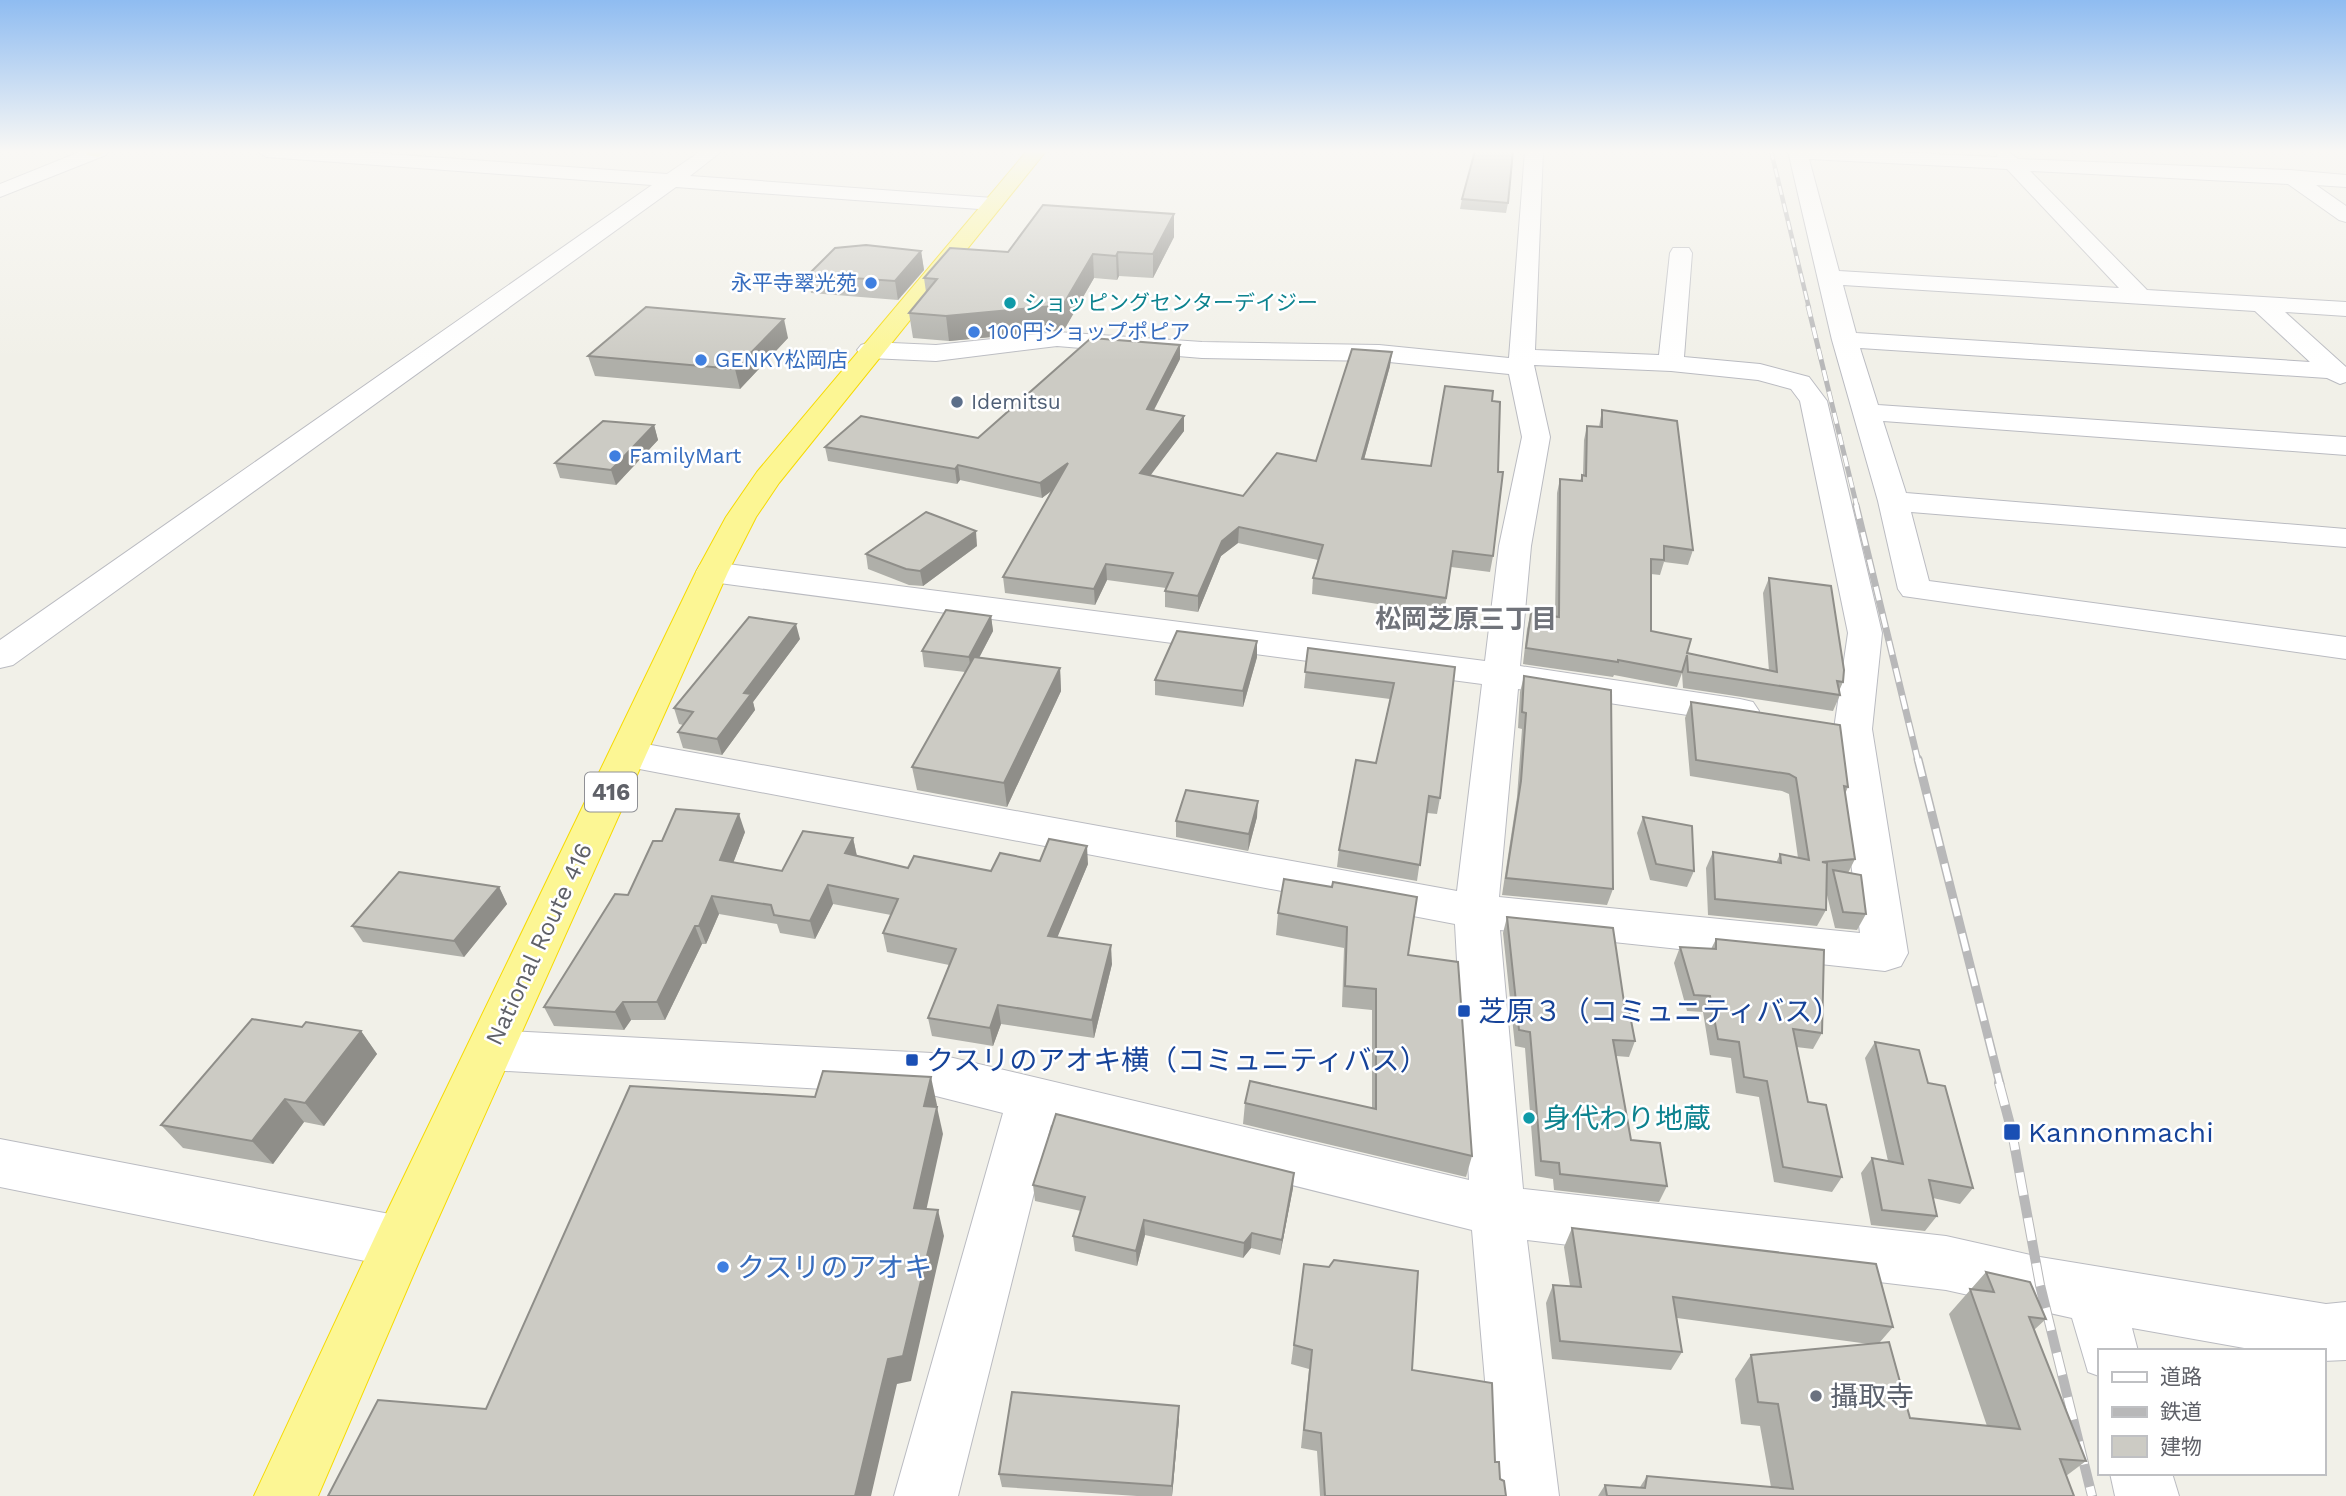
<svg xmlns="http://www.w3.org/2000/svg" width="2346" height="1496" viewBox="0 0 2346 1496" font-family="'Work Sans','Noto Sans JP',sans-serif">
	<rect width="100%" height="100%" fill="#f1f0e8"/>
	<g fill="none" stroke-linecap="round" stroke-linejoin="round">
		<g stroke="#babbc1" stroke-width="2">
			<g id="minor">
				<polygon points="82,151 108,151 106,155 0,197 0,184"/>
				<polygon points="257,151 345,151 667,174 701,151 722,151 690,176 993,198 1000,200 1003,204 1000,208 993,210 676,187 13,665 0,668 0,640 652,185 266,157"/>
				<path d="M 1525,151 L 1543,151 L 1535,350 L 1659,355 L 1670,253 L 1673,248 L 1689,248 L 1692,253 L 1684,357 L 1760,364 L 1809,377 L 1827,401 L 1882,633 L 1872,729 L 1908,953 L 1901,966 L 1885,971 L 1500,930 L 1523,1189 L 1946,1236 L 2040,1257 L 2326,1304 L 2346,1302 L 2346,1360 L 2323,1361 L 2323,1351 L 2261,1351 L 2132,1328 L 2138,1351 L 2099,1351 L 2099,1376 L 2088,1372 L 2072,1318 L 1946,1290 L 1527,1240 L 1559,1496 L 1495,1496 L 1472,1230 L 1051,1125 L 958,1496 L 894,1496 L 1003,1113 L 932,1095 L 490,1070 L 473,1064 L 466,1050 L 473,1036 L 490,1030 L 932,1053 L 1469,1180 L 1455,924 L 629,767 L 615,763 L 610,754 L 615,745 L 629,741 L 1457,891 L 1482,684 L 712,582 L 700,579 L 696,572 L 700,565 L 712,562 L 1485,661 L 1499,546 L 1522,437 L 1509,374 L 1379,361 L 1202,358 L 1057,346 L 936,361 L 870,358 L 861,355 L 857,350 L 861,345 L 870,342 L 936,345 L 1057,332 L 1202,342 L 1379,345 L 1509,358 ZM 1534,365 L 1671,371 L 1758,380 L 1791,389 L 1800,401 L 1848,633 L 1834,729 L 1860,933 L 1499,897 L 1518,689 L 1740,723 L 1753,720 L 1759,711 L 1753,702 L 1740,699 L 1520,666 L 1531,546 L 1550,437 Z"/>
				<path d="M 1788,151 L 1871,151 L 1997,157 L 1998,152 L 2008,151 L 2018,159 L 2290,170 L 2346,175 L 2346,187 L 2316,185 L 2346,206 L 2346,222 L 2339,220 L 2288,184 L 2030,171 L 2147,290 L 2346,302 L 2346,316 L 2285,312 L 2346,367 L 2346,382 L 2340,384 L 2327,378 L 1860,348 L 1878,405 L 2346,437 L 2346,455 L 1883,421 L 1906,493 L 2346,529 L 2346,547 L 1911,512 L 1929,581 L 2346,637 L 2346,659 L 1903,596 L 1898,589 L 1878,501 L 1832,340 ZM 1809,159 L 2007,169 L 2119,288 L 1839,271 ZM 1843,285 L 2255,311 L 2310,362 L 1856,333 Z"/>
				<polygon points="0,1139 400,1216 419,1224 427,1242 419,1260 400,1268 0,1187"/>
				<polygon points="2110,1473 2172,1473 2179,1496 2115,1496"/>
			</g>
		</g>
		<g stroke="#f6da03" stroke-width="2">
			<g id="highway">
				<polygon points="85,151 107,151 98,157 87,155"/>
				<polygon points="1027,151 1046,151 779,483 756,517 728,572 421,1257 318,1496 254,1496 381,1224 696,572 726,517 757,472"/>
			</g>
		</g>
		<use href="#minor" fill="#fff" fill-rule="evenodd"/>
		<use href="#highway" fill="#fcf694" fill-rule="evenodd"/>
		<g stroke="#b8b8b9" stroke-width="4.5">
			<polyline id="rail-far4" points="1771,151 1809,308"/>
		</g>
		<g stroke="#b8b8b9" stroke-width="5">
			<polyline id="rail-far3" points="1808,306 1857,507"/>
		</g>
		<g stroke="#b8b8b9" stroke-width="7">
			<polyline id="rail-far2" points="1856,505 1918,761"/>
		</g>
		<g stroke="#b8b8b9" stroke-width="9">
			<polyline id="rail-far1" points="1918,759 2000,1084"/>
		</g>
		<g stroke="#b8b8b9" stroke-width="10">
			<polyline id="rail" points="1999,1083 2012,1132 2040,1285 2092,1496"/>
		</g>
		<use href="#rail-far4" stroke="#fff" stroke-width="2.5" stroke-dasharray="9" stroke-linecap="butt"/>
		<use href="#rail-far3" stroke="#fff" stroke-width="3.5" stroke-dasharray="11" stroke-linecap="butt"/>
		<use href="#rail-far2" stroke="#fff" stroke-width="4.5" stroke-dasharray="14" stroke-linecap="butt"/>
		<use href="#rail-far1" stroke="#fff" stroke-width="6" stroke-dasharray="18" stroke-linecap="butt"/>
		<use href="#rail" stroke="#fff" stroke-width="8" stroke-dasharray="23" stroke-linecap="butt"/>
	</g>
	<g fill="#afafa9">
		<polygon points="1462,199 1508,203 1506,213 1460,209"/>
		<polygon points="1174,214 1174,237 1153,278 1119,276 1117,280 1094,278 1064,330 949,341 913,338 909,313 926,292 924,278 1008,252"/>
		<polygon points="921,251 924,270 898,300 811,293 808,275"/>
		<polygon points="788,338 740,389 595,376 588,356"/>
		<polygon points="1180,359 1154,410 1184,431 1150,475 1243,496 1316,461 1390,366 1364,459 1431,466 1492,401 1493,556 1490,572 1451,567 1444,614 1312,594 1313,578 1318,560 1238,543 1221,556 1198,612 1165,607 1165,591 1166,588 1107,580 1095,605 1005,593 1003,577 1052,490 1042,498 960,480 957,484 828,461 825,447 978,438"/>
		<polygon points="1602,410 1693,550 1688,565 1664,562 1660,575 1651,574 1651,631 1687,653 1769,671 1763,593 1769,578 1843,682 1839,691 1840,695 1833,711 1683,688 1682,673 1677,687 1614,675 1613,677 1523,664 1527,629 1531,613 1555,617 1557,493 1560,479 1580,481 1582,475 1583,475 1584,440 1587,426 1599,427"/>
		<polygon points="654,425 658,440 616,485 560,478 555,463"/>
		<polygon points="977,546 923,586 909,585 868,569 866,554"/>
		<polygon points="991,616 993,631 979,658 1060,668 1061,691 1007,807 917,790 912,767 965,672 924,667 922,651"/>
		<polygon points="800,639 753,702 755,710 722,755 683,748 678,732 683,725 679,724 674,708"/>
		<polygon points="1308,648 1455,667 1440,798 1437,814 1427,813 1417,881 1337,867 1339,850 1376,763 1390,699 1304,688"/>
		<polygon points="1257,657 1243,707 1155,695 1155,680"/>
		<polygon points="1524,676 1613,889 1607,905 1502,895 1517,797 1522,729 1518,728 1520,692"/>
		<polygon points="1691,702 1848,787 1845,794 1855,859 1848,873 1866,914 1857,930 1835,928 1826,891 1826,910 1817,926 1708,915 1706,868 1713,852 1776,863 1780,854 1798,858 1789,794 1782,791 1690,776 1685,718"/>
		<polygon points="1257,817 1248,851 1176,837 1176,821"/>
		<polygon points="1643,817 1694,871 1687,887 1650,880 1637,833"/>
		<polygon points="745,832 733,863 782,871 853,838 857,856 908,868 991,871 1040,861 1088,864 1057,937 1112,964 1094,1038 1001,1024 993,1046 932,1036 928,1018 949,965 887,952 883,933 891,915 833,904 815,939 780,933 777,924 719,914 706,944 702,944 665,1020 631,1020 624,1030 554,1026 544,1007 628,895 662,841"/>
		<polygon points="1284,879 1408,955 1472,1156 1466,1177 1243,1124 1245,1103 1372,1109 1372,1010 1342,1007 1344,948 1276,935 1278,913"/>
		<polygon points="499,887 507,904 464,957 363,942 352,926"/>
		<polygon points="1507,917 1625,1009 1635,1041 1629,1057 1616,1056 1631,1140 1667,1186 1659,1202 1554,1190 1553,1179 1535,1176 1525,1048 1515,1046 1503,933"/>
		<polygon points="1716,939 1822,1033 1813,1049 1796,1047 1808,1102 1842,1177 1832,1192 1774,1182 1759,1097 1736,1093 1731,1058 1710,1055 1703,1012 1687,1011 1674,963 1680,947 1711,949"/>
		<polygon points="302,1027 361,1031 377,1054 324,1126 304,1122 273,1164 183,1148 161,1125"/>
		<polygon points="1875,1042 1928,1083 1973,1188 1960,1204 1933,1198 1937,1216 1925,1231 1871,1225 1861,1173 1872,1158 1888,1161 1865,1058"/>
		<polygon points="1033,1185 1293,1188 1280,1255 1251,1248 1243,1258 1145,1235 1137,1266 1075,1251 1073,1236 1081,1211 1035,1201"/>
		<polygon points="1572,1228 1893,1327 1880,1342 1910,1418 1987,1426 1949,1314 1986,1272 2046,1319 2034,1330 2086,1461 2066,1476 2074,1496 1598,1496 1605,1485 1640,1487 1647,1476 1771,1487 1760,1426 1741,1424 1735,1379 1751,1355 1869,1344 1677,1318 1682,1352 1671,1370 1552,1359 1546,1303 1553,1285 1570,1286 1564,1247"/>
		<polygon points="1304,1264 1412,1370 1495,1462 1506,1496 1320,1496 1317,1451 1301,1448 1309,1369 1291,1364"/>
		<polygon points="1179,1419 1172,1496 1137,1496 1002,1487 999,1474"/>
	</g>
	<g fill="#8f8e89">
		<polygon points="1174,214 1174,237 1153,278 1153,254"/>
		<polygon points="921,251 924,270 898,300 895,281"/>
		<polygon points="1118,252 1119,276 1117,280 1116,256"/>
		<polygon points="1093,254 1094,278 1064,330 949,341 946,316"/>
		<polygon points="784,319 788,338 740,389 735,369"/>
		<polygon points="1180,345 1180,359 1147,423 1147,409"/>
		<polygon points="1392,352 1390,366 1360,474 1362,459"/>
		<polygon points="1184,416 1184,431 1141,488 1140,473"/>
		<polygon points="654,425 658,440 616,485 611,470"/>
		<polygon points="1068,463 1069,478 1042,498 1040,483"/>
		<polygon points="958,465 960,480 957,484 955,469"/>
		<polygon points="1239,527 1238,543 1221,556 1198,612 1198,596 1222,541"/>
		<polygon points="976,531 977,546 923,586 920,571"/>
		<polygon points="1106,564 1107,580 1095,605 1094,589"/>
		<polygon points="991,616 993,631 971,673 969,657"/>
		<polygon points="796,624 800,639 753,702 755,710 722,755 717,739 744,693"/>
		<polygon points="1257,641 1257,657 1243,707 1243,691"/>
		<polygon points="1060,668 1061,691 1007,807 1004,783"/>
		<polygon points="1258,801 1257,817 1248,851 1249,834"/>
		<polygon points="739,814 745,832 727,879 720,860"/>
		<polygon points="853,838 857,857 845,853"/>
		<polygon points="1087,846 1088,864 1050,955 1048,936"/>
		<polygon points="828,885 833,904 815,939 810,921"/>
		<polygon points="499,887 507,904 464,957 454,941"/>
		<polygon points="712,896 719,914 706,944 699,926"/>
		<polygon points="695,926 702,944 665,1020 657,1002"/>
		<polygon points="1111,945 1112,964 1094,1038 1092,1020"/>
		<polygon points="623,1002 631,1020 624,1030 615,1012"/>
		<polygon points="998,1005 1001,1024 993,1046 990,1028"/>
		<polygon points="361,1031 377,1054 324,1126 305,1103"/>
		<polygon points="931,1077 937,1105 931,1133 924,1106"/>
		<polygon points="285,1099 304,1122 273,1164 252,1141"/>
		<polygon points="937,1107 943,1134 921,1234 914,1208"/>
		<polygon points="1294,1173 1293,1188 1280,1255 1282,1240"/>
		<polygon points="938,1210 944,1236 911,1381 897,1384 871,1496 855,1496 888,1359"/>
		<polygon points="1144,1220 1145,1235 1137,1266 1136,1251"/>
		<polygon points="1252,1233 1251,1248 1243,1258 1244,1243"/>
		<polygon points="1179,1406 1179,1419 1172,1496 1172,1486"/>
	</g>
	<g fill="#cccbc4" stroke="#8f8e89" stroke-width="2">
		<polygon points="1475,151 1513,151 1508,203 1462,199"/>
		<polygon points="1043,205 1174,214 1153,254 1118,252 1116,256 1093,254 1063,305 946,316 909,313 937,279 924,278 950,248 1008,252"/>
		<polygon points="866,245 921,251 895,281 808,275 835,248"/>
		<polygon points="646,307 784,319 735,369 588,356"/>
		<polygon points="1091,338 1180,345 1147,409 1184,416 1140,473 1243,496 1277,453 1316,461 1352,349 1392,352 1362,459 1431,466 1445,386 1493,391 1492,401 1500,402 1498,472 1503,472 1493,556 1453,551 1446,598 1313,578 1323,545 1239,527 1222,541 1198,596 1165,591 1173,573 1106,564 1094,589 1003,577 1068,463 1040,483 958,465 955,469 825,447 861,416 978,438"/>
		<polygon points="1602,410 1677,421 1693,550 1664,546 1664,560 1651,559 1651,631 1691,639 1687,653 1777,672 1769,578 1831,586 1844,670 1843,682 1837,681 1840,695 1688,672 1687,655 1682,672 1618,660 1618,662 1526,648 1531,613 1559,617 1560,479 1582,481 1582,475 1586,476 1587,426 1602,427"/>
		<polygon points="603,421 654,425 611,470 555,463"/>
		<polygon points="926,512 976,531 920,571 906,569 866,554"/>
		<polygon points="946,610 991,616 969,657 922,651"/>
		<polygon points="749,617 796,624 744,693 751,694 717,739 678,732 693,712 674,708"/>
		<polygon points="1177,631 1257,641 1243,691 1155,680"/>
		<polygon points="1308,648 1455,667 1440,798 1429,796 1420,865 1339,850 1356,760 1376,763 1394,683 1305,672"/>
		<polygon points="974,657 1060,668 1004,783 912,767"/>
		<polygon points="1524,676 1611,690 1613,889 1506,878 1521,781 1526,713 1522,712"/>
		<polygon points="1691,702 1840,725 1848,787 1844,786 1855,859 1822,862 1827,863 1826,910 1715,899 1713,852 1781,863 1780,854 1809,860 1796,778 1789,774 1696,760"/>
		<polygon points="1186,790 1258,801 1249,834 1176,821"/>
		<polygon points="676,809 739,814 720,860 782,871 803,831 853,838 845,853 908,868 914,856 991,871 1000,853 1040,861 1049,839 1087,846 1048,936 1111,945 1092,1020 998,1005 990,1028 928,1018 956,949 883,933 898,899 828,885 810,921 774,915 771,905 712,896 699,926 695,926 657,1002 623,1002 615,1012 544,1007 615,894 628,895 653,841 662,841"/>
		<polygon points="1643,817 1692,826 1694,871 1656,864"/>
		<polygon points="1833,870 1861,875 1866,914 1843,912"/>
		<polygon points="399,872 499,887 454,941 352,926"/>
		<polygon points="1284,879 1332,887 1333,882 1417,897 1408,955 1458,962 1472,1156 1245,1103 1250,1081 1376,1109 1376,989 1345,986 1347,927 1278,913"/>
		<polygon points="1507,917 1613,928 1625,1009 1629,1010 1635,1041 1613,1040 1631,1140 1660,1143 1667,1186 1560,1174 1559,1163 1541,1161 1530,1032 1519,1030"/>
		<polygon points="1716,939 1824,950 1822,1033 1793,1029 1808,1102 1826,1105 1842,1177 1783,1167 1767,1081 1744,1077 1739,1042 1718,1039 1710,996 1694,995 1680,947 1716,949"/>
		<polygon points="252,1019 302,1027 306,1022 361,1031 305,1103 285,1099 252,1141 161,1125"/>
		<polygon points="1875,1042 1919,1050 1928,1083 1945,1086 1973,1188 1929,1180 1937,1216 1882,1210 1872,1158 1903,1164"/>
		<polygon points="823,1071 931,1077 924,1106 937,1107 914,1208 938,1210 903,1356 888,1359 855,1496 328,1496 378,1400 486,1409 630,1086 815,1097"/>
		<polygon points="1056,1114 1294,1173 1282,1240 1252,1233 1244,1243 1144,1220 1136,1251 1073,1236 1085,1197 1033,1185"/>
		<polygon points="1572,1228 1876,1264 1893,1327 1673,1297 1682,1352 1560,1341 1553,1285 1581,1287"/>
		<polygon points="1334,1260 1418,1271 1412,1370 1492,1383 1495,1462 1499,1462 1500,1479 1504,1481 1506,1496 1325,1496 1321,1433 1304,1430 1312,1350 1294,1345 1304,1264 1329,1267"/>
		<polygon points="1986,1272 2030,1282 2046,1319 2029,1317 2086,1461 2060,1459 2074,1496 1607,1496 1605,1485 1645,1488 1647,1476 1793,1489 1778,1404 1758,1402 1751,1355 1889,1342 1910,1418 2020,1429 1970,1289 1994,1292"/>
		<polygon points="1012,1392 1179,1406 1172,1486 999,1474"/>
	</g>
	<linearGradient id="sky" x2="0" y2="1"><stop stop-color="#8fbcf1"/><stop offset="0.42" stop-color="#f9f8f5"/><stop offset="1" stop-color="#f9f8f5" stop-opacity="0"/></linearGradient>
	<rect width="2346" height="361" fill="url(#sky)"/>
	<g fill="#3f7fe0" stroke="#fff" stroke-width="2.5">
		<circle cx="871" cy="283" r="7"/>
		<circle cx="974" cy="332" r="7"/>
		<circle cx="701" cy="360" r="7"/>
		<circle cx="615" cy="456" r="7"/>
		<circle cx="723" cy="1267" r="7"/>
	</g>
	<g fill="#0f9aa8" stroke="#fff" stroke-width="2.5">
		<circle cx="1010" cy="303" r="7"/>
		<circle cx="1529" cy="1118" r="7"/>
	</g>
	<circle fill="#5c6f8a" stroke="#fff" stroke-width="2.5" cx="957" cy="402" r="7"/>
	<g fill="#1a4fb4" stroke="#fff" stroke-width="2.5">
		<rect x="1457" y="1004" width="14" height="14" rx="3.5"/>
		<rect x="905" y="1053" width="14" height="14" rx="3.5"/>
		<rect x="2003" y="1123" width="18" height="18" rx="3.5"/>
	</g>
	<circle fill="#6b7280" stroke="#fff" stroke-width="2.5" cx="1816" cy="1396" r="7"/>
	<g text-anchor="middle" stroke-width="5" stroke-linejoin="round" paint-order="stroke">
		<g font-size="21" fill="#366cbe" stroke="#fff" text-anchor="start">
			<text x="857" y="290" text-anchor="end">永平寺翠光苑</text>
			<text x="988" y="339">100円ショップポピア</text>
			<text x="715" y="367">GENKY松岡店</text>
			<text x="629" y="463">FamilyMart</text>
		</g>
		<g font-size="21" fill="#0d838f" stroke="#fff" text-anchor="start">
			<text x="1024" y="310">ショッピングセンターデイジー</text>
		</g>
		<g font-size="21" fill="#4e5e75" stroke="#fff" text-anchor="start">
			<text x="971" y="409">Idemitsu</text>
		</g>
		<rect fill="#fff" stroke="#8f9095" stroke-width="2" x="585" y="772.5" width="52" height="39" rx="5"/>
		<g font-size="23" font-weight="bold" fill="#5f6168">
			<text x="611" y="800">416</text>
		</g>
		<g font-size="24" fill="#5f6168" stroke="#fff">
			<text transform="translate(539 944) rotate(-65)" y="8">National Route 416</text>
		</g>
		<g font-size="26" font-weight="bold" fill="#70737a" stroke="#fff">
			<text x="1466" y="628">松岡芝原三丁目</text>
		</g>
		<g font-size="28" fill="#164399" stroke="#fff" text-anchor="start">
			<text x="1478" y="1021">芝原３（コミュニティバス）</text>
			<text x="926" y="1070">クスリのアオキ横（コミュニティバス）</text>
			<text x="2028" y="1142">Kannonmachi</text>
		</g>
		<g font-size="28" fill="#0d838f" stroke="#fff" text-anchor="start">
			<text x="1543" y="1128">身代わり地蔵</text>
		</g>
		<g font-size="28" fill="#366cbe" stroke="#fff" text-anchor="start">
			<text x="737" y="1277">クスリのアオキ</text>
		</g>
		<g font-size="28" fill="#5b616d" stroke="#fff" text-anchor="start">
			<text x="1830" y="1406">攝取寺</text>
		</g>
	</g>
	<rect x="2098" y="1349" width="228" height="126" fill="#ffffff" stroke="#bfc0c3" stroke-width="2"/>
	<rect x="2112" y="1372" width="35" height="10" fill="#ffffff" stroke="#bfc0c3" stroke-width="2"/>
	<text x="2160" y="1384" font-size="21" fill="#5f6168">道路</text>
	<rect x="2112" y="1407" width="35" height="10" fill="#b8b8b9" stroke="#bfc0c3" stroke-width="2"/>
	<text x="2160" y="1419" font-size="21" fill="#5f6168">鉄道</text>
	<rect x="2112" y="1436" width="35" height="21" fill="#cccbc4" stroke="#bfc0c3" stroke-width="2"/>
	<text x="2160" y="1454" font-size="21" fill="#5f6168">建物</text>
</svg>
